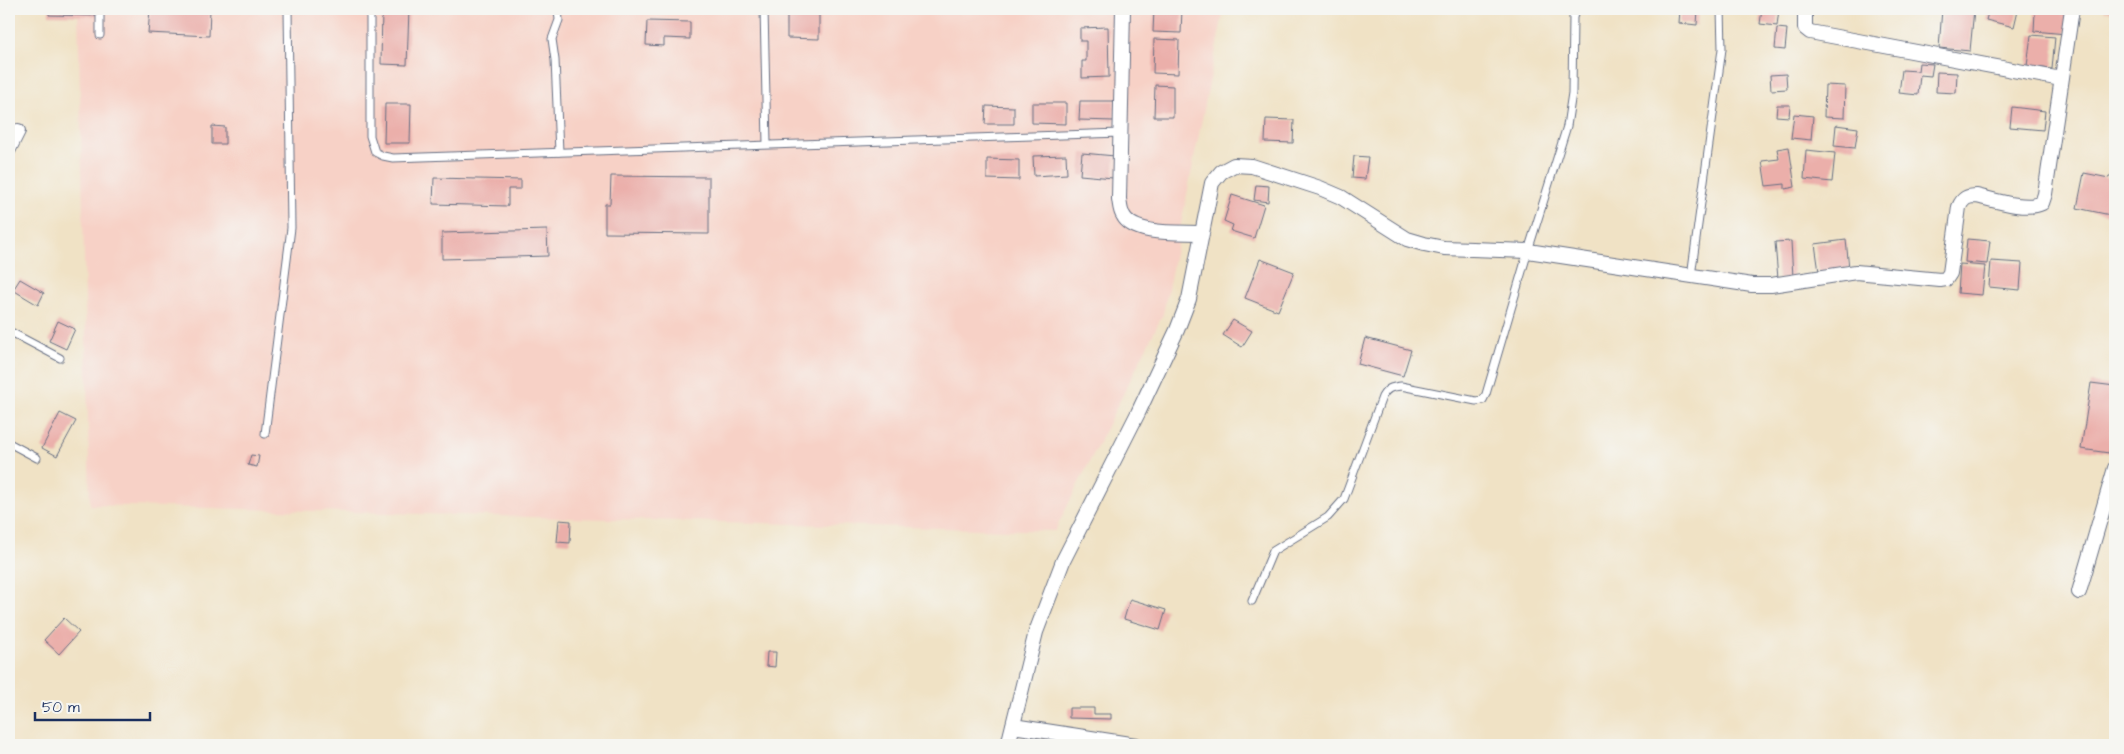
<svg xmlns="http://www.w3.org/2000/svg" width="2124" height="754" viewBox="0 0 2124 754" font-family="'Architects Daughter',sans-serif">
	<rect width="100%" height="100%" fill="#f6f6f2"/>
	<filter id="ink" filterUnits="userSpaceOnUse"><feTurbulence type="fractalNoise" baseFrequency=".02" numOctaves="2"/><feDisplacementMap in="SourceGraphic" scale="10" xChannelSelector="R" yChannelSelector="G"/><feConvolveMatrix kernelMatrix="1 2 1 2 8 2 1 2 1" color-interpolation-filters="sRGB"/></filter>
	<filter id="wash" filterUnits="userSpaceOnUse"><feTurbulence type="fractalNoise" baseFrequency=".0096" numOctaves="4" result="noise"/><feDisplacementMap in="SourceGraphic" scale="20" xChannelSelector="R" yChannelSelector="G"/><feGaussianBlur stdDeviation="1.12" result="paint"/><feColorMatrix in="noise" values="0 0 0 0 0 0 0 0 0 0 0 0 0 0 0 0 0 1.4 0 .05"/><feComposite in="paint" operator="in"/></filter>
	<g filter="url(#wash)">
		<rect width="100%" height="100%" fill="#f0e2c5"/>
		<polygon fill="#f7d1c6" points="78,9 1224,9 1163,314 1055,531 90,505"/>
		<g id="blocks">
			<g fill="#ebafaa">
				<polygon points="49,9 101,9 101,16 49,15"/>
				<polygon points="150,9 210,9 209,36 148,33"/>
				<polygon points="382,9 409,9 407,65 381,64"/>
				<polygon points="787,9 819,9 819,39 787,38"/>
				<polygon points="1154,9 1182,9 1181,33 1153,32"/>
				<polygon points="1680,9 1698,9 1697,25 1679,23"/>
				<polygon points="1762,9 1779,9 1777,26 1760,24"/>
				<polygon points="1942,9 1974,9 1970,51 1939,48"/>
				<polygon points="1989,9 2018,10 2014,27 1986,20"/>
				<polygon points="2042,9 2068,9 2066,34 2034,31 2035,12 2042,12"/>
				<polygon points="2104,9 2115,9 2115,12 2104,11"/>
				<polygon points="647,21 690,22 690,39 664,38 664,46 646,45"/>
				<polygon points="1108,27 1109,77 1082,78 1082,61 1086,61 1086,41 1080,41 1080,28"/>
				<polygon points="1777,28 1787,29 1785,50 1775,49"/>
				<polygon points="2031,35 2055,37 2052,69 2027,66"/>
				<polygon points="1154,39 1179,40 1178,74 1153,73"/>
				<polygon points="1919,63 1933,64 1931,76 1920,75 1918,95 1899,93 1902,70 1918,71"/>
				<polygon points="1937,72 1957,73 1956,93 1936,92"/>
				<polygon points="1786,74 1787,89 1771,90 1770,75"/>
				<polygon points="1155,85 1173,86 1173,117 1154,117"/>
				<polygon points="1825,85 1845,86 1844,118 1824,117"/>
				<polygon points="1080,101 1114,101 1114,121 1079,120"/>
				<polygon points="1032,103 1066,103 1066,124 1032,123"/>
				<polygon points="385,104 411,104 410,143 384,143"/>
				<polygon points="1777,105 1790,105 1789,117 1776,116"/>
				<polygon points="986,106 1014,107 1014,124 985,124"/>
				<polygon points="2012,107 2045,111 2043,130 2010,127"/>
				<polygon points="1794,114 1813,116 1811,140 1791,138"/>
				<polygon points="1266,119 1294,120 1293,143 1265,142"/>
				<polygon points="1836,125 1858,128 1855,148 1834,146"/>
				<polygon points="212,126 225,127 225,144 212,144"/>
				<polygon points="1789,147 1795,187 1785,189 1785,184 1766,186 1762,161 1779,159 1777,149"/>
				<polygon points="1806,150 1835,153 1832,182 1804,179"/>
				<polygon points="1082,153 1115,156 1113,178 1080,175"/>
				<polygon points="1066,155 1067,174 1034,176 1033,156"/>
				<polygon points="1354,156 1368,157 1365,179 1352,178"/>
				<polygon points="987,159 1019,160 1019,180 987,179"/>
				<polygon points="2084,173 2109,178 2110,175 2115,176 2115,216 2077,208"/>
				<polygon points="611,176 709,177 709,234 605,233 605,204 610,204"/>
				<polygon points="434,178 521,180 521,189 508,189 508,206 433,204"/>
				<polygon points="1256,185 1269,186 1268,202 1254,200"/>
				<polygon points="1232,195 1264,205 1254,238 1231,231 1233,225 1224,221"/>
				<polygon points="547,230 548,256 442,259 442,233"/>
				<polygon points="1967,239 1990,241 1987,264 1965,262"/>
				<polygon points="1846,240 1849,268 1819,272 1815,244"/>
				<polygon points="1791,241 1793,278 1778,279 1775,242"/>
				<polygon points="1260,259 1294,272 1278,311 1245,298"/>
				<polygon points="1991,261 2022,263 2020,290 1989,287"/>
				<polygon points="1960,264 1985,266 1982,295 1958,293"/>
				<polygon points="20,279 44,293 38,305 13,290"/>
				<polygon points="1233,320 1252,331 1242,347 1223,335"/>
				<polygon points="58,321 75,329 66,349 49,341"/>
				<polygon points="1365,338 1411,350 1403,376 1358,364"/>
				<polygon points="2091,383 2115,386 2115,415 2109,453 2081,449"/>
				<polygon points="60,413 76,421 57,456 42,448"/>
				<polygon points="251,455 259,456 257,467 248,465"/>
				<polygon points="559,520 571,521 570,543 557,542"/>
				<polygon points="1130,599 1166,610 1160,630 1124,619"/>
				<polygon points="64,618 79,632 59,654 44,640"/>
				<polygon points="767,652 776,652 775,667 766,666"/>
				<polygon points="1069,708 1094,708 1094,714 1111,714 1111,719 1069,718"/>
			</g>
		</g>
	</g>
	<g filter="url(#ink)">
		<use href="#blocks" fill-opacity="0" stroke="#666e82" stroke-width="1"/>
		<g fill="none" stroke-linecap="round" stroke-linejoin="round">
			<g stroke="#666e82" stroke-width="9">
				<g id="service">
					<polyline points="100,9 100,35"/>
					<polyline points="370,9 370,136 375,152 383,156 393,158 1121,133"/>
					<polyline points="558,9 559,20 552,39 555,60 559,152"/>
					<polyline points="764,9 767,144"/>
					<polyline points="1691,276 1722,49 1721,9"/>
					<polyline points="9,331 60,358"/>
					<polyline points="265,434 291,228 288,9"/>
					<polyline points="9,443 37,458"/>
					<path d="M 1252,601 L 1273,551 L 1328,517 L 1344,499 L 1382,397 C 1387,388 1391,387 1401,386 L 1476,401 L 1483,400 L 1486,394 L 1528,251 L 1567,126 L 1572,93 L 1573,17 L 1577,9"/>
				</g>
			</g>
			<g stroke="#666e82" stroke-width="16">
				<g id="minor">
					<path d="M 1123,9 L 1119,199 C 1120,204 1120,211 1123,215 C 1133,236 1180,232 1201,233"/>
					<polyline points="1805,9 1805,28 1810,32 2061,79"/>
					<polyline points="9,149 18,131"/>
					<polyline points="2079,592 2115,468"/>
					<polyline points="1013,726 1136,745"/>
					<path d="M 1008,745 L 1036,632 L 1063,561 L 1138,413 L 1177,330 L 1189,299 L 1212,183 L 1221,172 L 1234,165 L 1252,166 L 1320,188 L 1341,197 L 1407,239 L 1424,244 L 1444,248 L 1528,251 L 1752,285 L 1771,285 L 1856,272 L 1940,280 L 1946,279 L 1950,273 L 1959,207 C 1963,198 1967,196 1977,196 C 1994,200 2026,211 2042,203 L 2045,194 L 2072,9"/>
				</g>
			</g>
			<use href="#service" stroke="#fff" stroke-width="7"/>
			<use href="#minor" stroke="#fff" stroke-width="14"/>
		</g>
	</g>
	<rect width="2124" height="754" fill="none" stroke="#f6f6f2" stroke-width="30"/>
	<path d="M35 712v8h115v-8" fill="none" stroke="#1b2f5e" stroke-width="2.5"/>
	<text x="42" y="712" font-size="15" fill="#1b2f5e" stroke="#f6f6f2" stroke-width="4" paint-order="stroke">50 m</text>
</svg>
